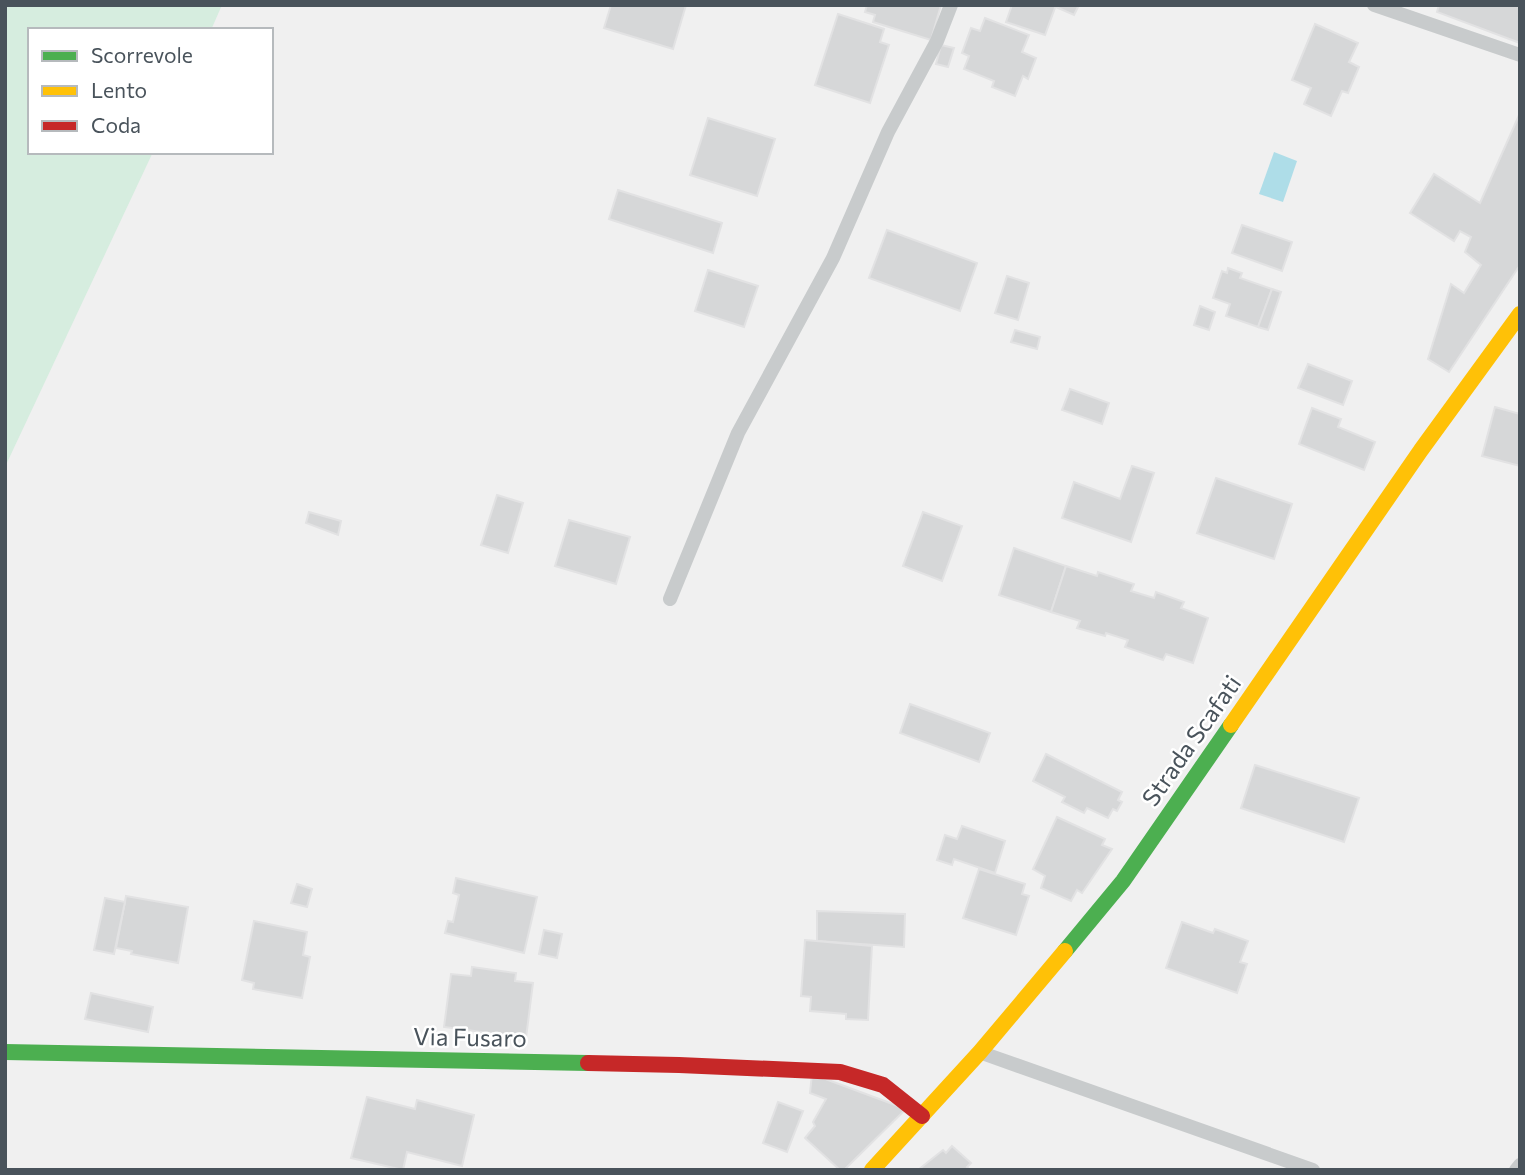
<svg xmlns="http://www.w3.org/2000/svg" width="1525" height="1175" viewBox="0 0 1525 1175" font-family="Commissioner,sans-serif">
	<rect width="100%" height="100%" fill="#f0f0f0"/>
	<polygon fill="#d6eddf" points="5,5 222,5 211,30 30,30 30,152 153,152 5,467"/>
	<polygon fill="#aedde8" points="1274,152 1297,161 1283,202 1259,194"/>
	<g fill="#d6d7d8" stroke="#e2e2e3" stroke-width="2">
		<polygon points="611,5 686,5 673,49 604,28"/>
		<polygon points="867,5 941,5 931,40 873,22 875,15 865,12"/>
		<polygon points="1012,5 1056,5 1045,35 1006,22"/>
		<polygon points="1056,5 1079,5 1074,15 1056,7"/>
		<polygon points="1439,5 1514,5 1520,7 1520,43 1437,12"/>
		<polygon points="838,14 884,29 880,42 889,45 870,103 815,85"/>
		<polygon points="985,18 1029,35 1022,52 1036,58 1028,79 1023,76 1015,96 992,87 994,81 964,69 969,56 962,53 971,28 980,31"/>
		<polygon points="1315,24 1358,43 1349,62 1359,67 1348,93 1342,91 1331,116 1304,104 1311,88 1292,80"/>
		<polygon points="941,45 954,48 948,67 936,64"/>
		<polygon points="1520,113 1520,265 1449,372 1428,359 1451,284 1464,293 1481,265 1465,252 1471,237 1460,231 1454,241 1410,213 1434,174 1480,203"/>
		<polygon points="708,118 775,139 757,196 690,175"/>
		<polygon points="618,190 722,223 713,253 609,219"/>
		<polygon points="1242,225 1292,242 1282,271 1232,253"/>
		<polygon points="887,230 977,263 960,311 869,278"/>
		<polygon points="1228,268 1242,273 1240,278 1272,289 1258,327 1226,316 1230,304 1213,298 1222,271 1227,273"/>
		<polygon points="708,270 758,286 744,327 695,311"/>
		<polygon points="1007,276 1029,283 1018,320 995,313"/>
		<polygon points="1272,289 1281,292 1268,330 1258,327"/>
		<polygon points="1200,306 1215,312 1209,330 1194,325"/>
		<polygon points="1015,330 1040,337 1037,349 1011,342"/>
		<polygon points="1308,364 1352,381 1343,405 1298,388"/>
		<polygon points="1070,389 1109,403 1102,424 1062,410"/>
		<polygon points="1495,407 1520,414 1520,466 1482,456"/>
		<polygon points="1312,408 1341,419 1338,427 1375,442 1364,470 1299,444"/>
		<polygon points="1132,466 1154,473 1131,542 1062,518 1074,482 1120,499"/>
		<polygon points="1216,478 1292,504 1274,559 1197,533"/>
		<polygon points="497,495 523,503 508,553 481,545"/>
		<polygon points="309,512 341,521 338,535 306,523"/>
		<polygon points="923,512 962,526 942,581 903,566"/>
		<polygon points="569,520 630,537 616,584 555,566"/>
		<polygon points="1014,548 1066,566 1051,612 999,595"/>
		<polygon points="1066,566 1097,576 1098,572 1134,584 1131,591 1154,598 1156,592 1184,602 1181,608 1208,618 1193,663 1166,654 1163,660 1125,647 1128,640 1106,633 1105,636 1077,628 1080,621 1051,612"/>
		<polygon points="910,704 990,733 979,762 900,733"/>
		<polygon points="1046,754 1122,792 1118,800 1122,802 1117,811 1113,809 1108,818 1087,808 1084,813 1062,802 1065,797 1033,781"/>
		<polygon points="1255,765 1359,798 1344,842 1241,808"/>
		<polygon points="1057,817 1105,839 1102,845 1112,849 1082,893 1077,890 1071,901 1041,888 1045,876 1033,869"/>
		<polygon points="962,826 1005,841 995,873 954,859 952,865 937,860 945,835 957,839"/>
		<polygon points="979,869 1025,884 1022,894 1029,896 1016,935 963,918"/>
		<polygon points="456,878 537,897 524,953 445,933 448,921 453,922 459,895 453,893"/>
		<polygon points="297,884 312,889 307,907 291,903"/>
		<polygon points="126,896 188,907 178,963 131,954 132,951 116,948"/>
		<polygon points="105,898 125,902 114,954 94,950"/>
		<polygon points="817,911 905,914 904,947 817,941"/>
		<polygon points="254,921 307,932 303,955 310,957 302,998 253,989 254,983 242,980"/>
		<polygon points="1182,922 1213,933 1215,929 1248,941 1240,962 1247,964 1237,993 1166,968"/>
		<polygon points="544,930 562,934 557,958 539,954"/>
		<polygon points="805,940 872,946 868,1020 846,1019 846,1014 810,1011 811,997 801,996"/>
		<polygon points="472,967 516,973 515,981 533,983 526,1038 444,1027 451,974 471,976"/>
		<polygon points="91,993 153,1007 148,1032 85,1019"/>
		<polygon points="812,1074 906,1109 844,1170 840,1170 805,1138 815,1126 813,1122 826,1099 810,1093"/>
		<polygon points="367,1097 415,1109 417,1100 474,1115 462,1166 407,1152 403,1170 351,1158"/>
		<polygon points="778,1102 803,1111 787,1152 763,1143"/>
		<polygon points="952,1146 971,1163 967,1167 970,1170 918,1170 943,1150 946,1153"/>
	</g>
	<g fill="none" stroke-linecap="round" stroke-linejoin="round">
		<g stroke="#c8cbcc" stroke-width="14">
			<polyline points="1374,5 1520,55"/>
			<polyline points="670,599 738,433 833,258 888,132 937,41 951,5"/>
			<polyline points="982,1053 1313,1170"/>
			<polyline points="1516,1170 1520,1165"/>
		</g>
		<g stroke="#4caf50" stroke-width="16">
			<polyline points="1065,951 1123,881 1231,725"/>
			<polyline points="5,1052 588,1063"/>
		</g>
		<g stroke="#ffc107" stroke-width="16">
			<polyline points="1231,725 1421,450 1520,314"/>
			<polyline points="872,1170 980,1052 1065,951"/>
		</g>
		<polyline stroke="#c62828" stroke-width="16" points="588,1063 679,1065 840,1072 883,1085 922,1116"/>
	</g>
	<g text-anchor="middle" stroke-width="5" stroke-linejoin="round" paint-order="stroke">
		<g font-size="24" fill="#49535b" stroke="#fff">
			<text transform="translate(1192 741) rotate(-55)" y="8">Strada Scafati</text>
			<text transform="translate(470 1038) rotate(1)" y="8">Via Fusaro</text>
		</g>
	</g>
	<rect width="1525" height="1175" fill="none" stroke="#49535b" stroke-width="14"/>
	<rect x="28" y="28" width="245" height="126" fill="#ffffff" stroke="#b6babd" stroke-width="2"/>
	<rect x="42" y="51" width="35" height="10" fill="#4caf50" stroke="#b6babd" stroke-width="2"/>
	<text x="91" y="63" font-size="21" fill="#49535b">Scorrevole</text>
	<rect x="42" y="86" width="35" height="10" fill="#ffc107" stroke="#b6babd" stroke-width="2"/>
	<text x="91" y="98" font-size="21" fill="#49535b">Lento</text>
	<rect x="42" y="121" width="35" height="10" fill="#c62828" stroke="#b6babd" stroke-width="2"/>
	<text x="91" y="133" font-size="21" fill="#49535b">Coda</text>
</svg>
